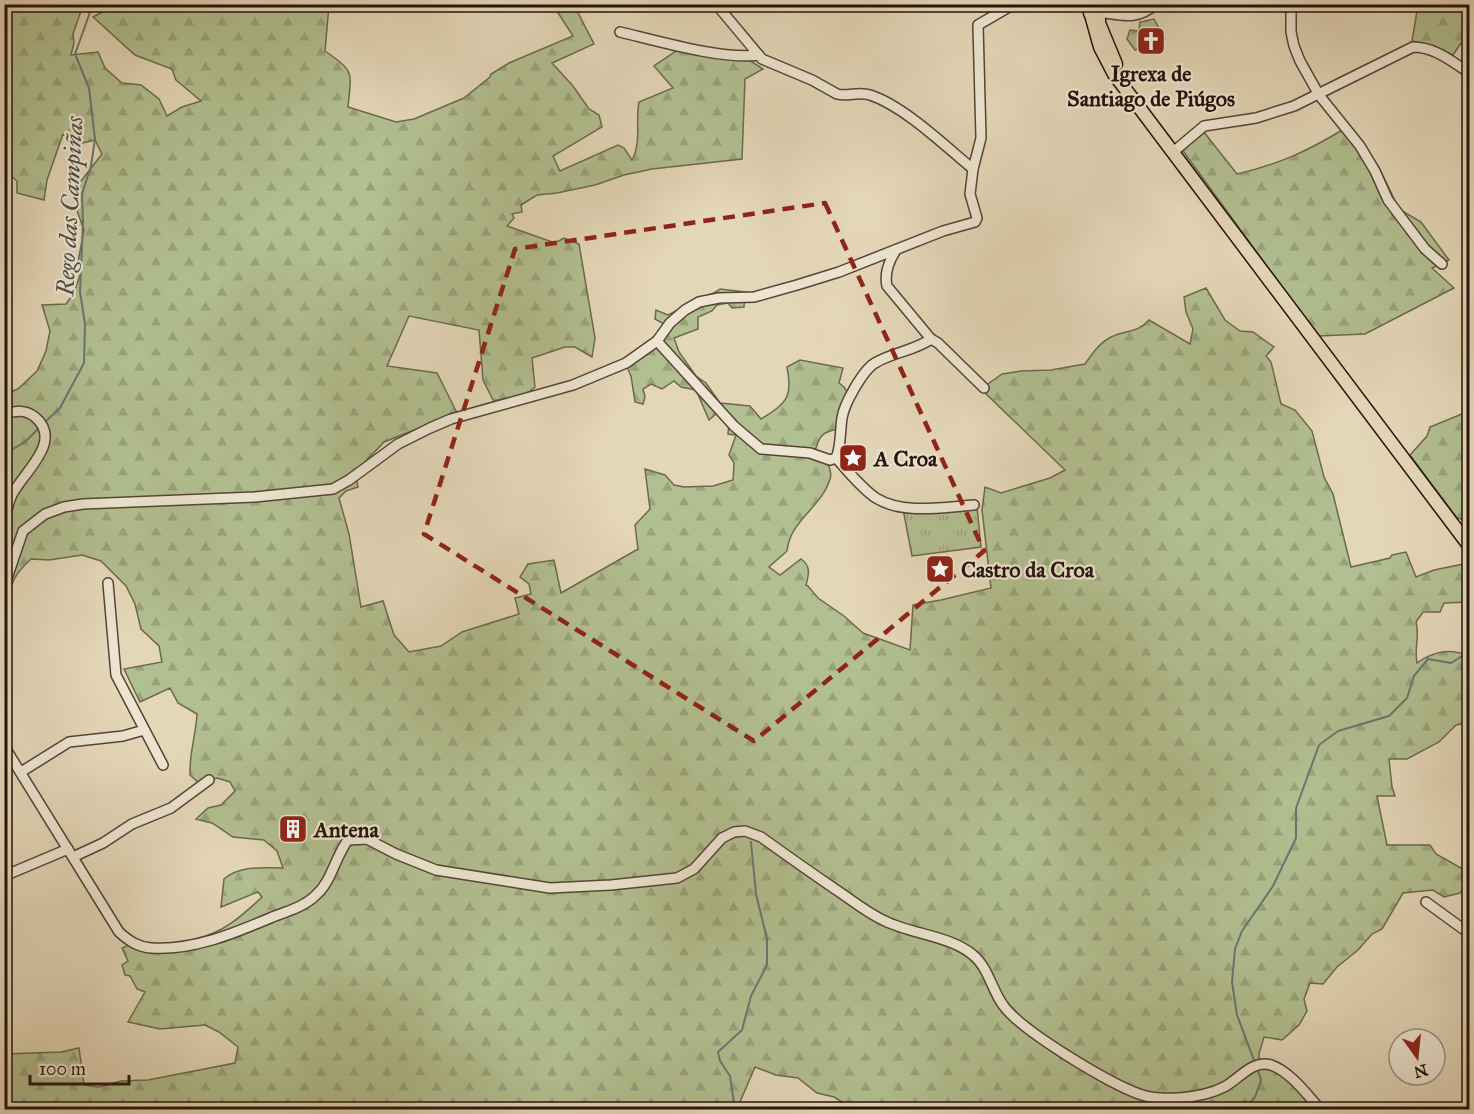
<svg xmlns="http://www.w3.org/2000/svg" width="1474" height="1114" viewBox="0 0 1474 1114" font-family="'IM FELL Great Primer',serif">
	<defs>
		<pattern id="grass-tufts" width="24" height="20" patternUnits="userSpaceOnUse" patternTransform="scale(1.5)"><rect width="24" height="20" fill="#b2bf90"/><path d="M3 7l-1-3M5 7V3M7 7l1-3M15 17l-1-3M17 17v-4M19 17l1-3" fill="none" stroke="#99a37b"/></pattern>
		<pattern id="forest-firs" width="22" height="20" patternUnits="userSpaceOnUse" patternTransform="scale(1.5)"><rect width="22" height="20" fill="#b2bf90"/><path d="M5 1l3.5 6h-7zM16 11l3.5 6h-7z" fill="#99a37b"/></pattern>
		<pattern id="cemetery-stones" width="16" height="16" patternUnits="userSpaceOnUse" patternTransform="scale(1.5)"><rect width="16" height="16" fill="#b2bf90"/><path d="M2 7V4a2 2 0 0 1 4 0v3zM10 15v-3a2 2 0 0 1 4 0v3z" fill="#99a37b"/></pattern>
	</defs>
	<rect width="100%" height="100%" fill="#e4d7b8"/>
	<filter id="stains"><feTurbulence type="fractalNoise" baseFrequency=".00333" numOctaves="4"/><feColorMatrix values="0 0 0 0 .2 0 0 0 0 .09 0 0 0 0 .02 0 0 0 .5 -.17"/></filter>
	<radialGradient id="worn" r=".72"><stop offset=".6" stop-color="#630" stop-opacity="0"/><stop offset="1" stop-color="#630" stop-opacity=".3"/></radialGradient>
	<polygon fill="url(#grass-tufts)" stroke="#6c694e" stroke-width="1.5" points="977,507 981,547 912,556 903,509"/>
	<g fill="url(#forest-firs)" stroke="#6c694e" stroke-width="1.5">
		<path d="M 5,5 L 83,5 L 73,34 L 74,43 L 71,55 L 98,52 L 105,68 L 122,83 L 141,85 L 159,99 L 167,116 L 182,107 L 201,101 L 176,80 L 172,69 L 135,55 L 93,17 L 106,10 L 109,5 L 329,5 L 325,51 C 356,72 351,72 348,107 L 396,122 L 414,119 L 464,98 L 490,77 L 491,74 L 509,63 L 573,36 L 553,5 L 574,5 L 594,44 L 552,63 L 573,86 L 589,109 L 599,115 L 602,127 L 553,156 L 560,171 L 618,145 L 624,148 L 632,160 C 642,141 635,121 639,102 L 673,88 L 654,66 L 682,47 L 743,56 L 763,69 L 745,79 L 742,159 L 652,169 L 624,175 L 595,185 L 557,193 L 537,195 L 521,205 L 522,212 L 512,214 L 514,218 L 507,226 L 555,243 L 564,238 L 579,244 L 595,338 L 592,357 L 575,347 L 565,347 L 532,358 L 535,387 C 525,397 507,401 493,400 L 483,380 L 479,330 L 409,316 L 387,366 L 437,373 L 457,413 L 384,442 L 367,460 L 356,475 L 358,487 L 346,491 L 339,498 L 349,534 L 361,607 L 383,601 L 394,635 L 409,652 L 441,646 L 462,632 L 519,614 L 515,598 L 531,594 L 529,584 L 520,577 L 528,564 L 554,560 L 561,593 L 638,549 L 635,525 L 650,509 L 645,469 L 665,475 L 674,485 L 684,487 L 713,486 L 733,480 L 734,463 L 729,455 L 736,435 L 728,434 L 729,423 L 717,413 L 709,420 L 696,390 L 681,387 L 674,381 L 662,389 L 651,384 L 643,389 L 645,397 L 643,404 L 635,402 L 631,376 L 627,367 L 662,335 L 666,325 L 655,319 L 656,310 L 668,315 C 676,312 681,307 688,303 C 700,297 707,298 720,289 L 745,292 L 744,307 L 732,308 L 728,303 L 717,305 L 712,311 L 698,317 L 698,329 L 674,338 L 679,352 L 696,376 L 706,383 L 720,403 L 750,406 L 761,419 C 787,404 793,396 787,367 L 800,360 L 843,368 L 839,383 L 844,387 L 850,397 L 838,429 C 820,432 819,438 814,454 L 829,466 C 830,470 832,475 830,479 C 822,507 790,520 787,551 L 769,567 L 780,575 L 801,559 C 811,566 809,574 806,585 L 808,586 L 818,598 L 844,616 L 863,633 L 910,650 L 913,605 L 941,600 L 991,588 L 982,510 L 985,487 L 1001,493 L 1050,478 L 1065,470 L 981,389 L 1002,374 L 1021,371 L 1051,370 L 1085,364 C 1092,354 1099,343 1111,337 C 1126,329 1137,334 1149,320 L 1190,344 L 1193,329 L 1186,312 L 1184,297 L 1206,288 L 1225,320 L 1240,331 L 1253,332 L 1274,347 L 1266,356 L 1271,362 L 1281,404 L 1295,410 L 1312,431 L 1324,477 L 1333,494 L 1351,567 L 1390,558 L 1392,555 L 1406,552 L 1416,577 L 1434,570 L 1469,563 L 1469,602 L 1444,603 L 1440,612 L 1423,612 L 1416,622 C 1420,636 1414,648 1417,663 C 1434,651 1450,648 1469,656 L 1469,720 L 1467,723 L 1456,725 L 1439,742 L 1407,759 L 1389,759 L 1392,787 L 1395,796 L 1377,796 L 1387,845 L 1430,845 L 1436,854 L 1468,872 L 1469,882 L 1460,893 L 1444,897 L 1433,890 L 1403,893 L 1382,929 L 1372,934 L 1358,950 L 1337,967 L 1323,984 L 1310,983 L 1304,999 L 1307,1011 L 1299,1025 L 1282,1040 L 1264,1037 L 1259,1054 L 1259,1067 C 1273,1070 1287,1075 1297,1087 C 1304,1095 1306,1102 1314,1109 L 853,1109 L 834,1097 L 817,1093 L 798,1078 L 776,1075 L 755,1067 L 737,1109 L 5,1109 L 5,1054 L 61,1052 L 79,1048 L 84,1085 L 99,1087 L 121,1081 L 148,1080 L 235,1063 L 238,1047 L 219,1032 L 205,1025 L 160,1029 L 128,1022 L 145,992 L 137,989 L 130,976 L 125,975 L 122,965 L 128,961 L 122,948 L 139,940 L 142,950 L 195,950 L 195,939 C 223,933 242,916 262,897 L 258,892 L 221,907 L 224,879 C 241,865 262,868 283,868 L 277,851 L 264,840 L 233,837 L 212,823 L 196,819 L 208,808 L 221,805 L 235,791 L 230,782 L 217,778 L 200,784 L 190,775 C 189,755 196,734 197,714 L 178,703 L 170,688 L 140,702 L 124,669 L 162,662 L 159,646 L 141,629 L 135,604 L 126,586 L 101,561 L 82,555 L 49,560 L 31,559 C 12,576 12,584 5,607 L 5,394 L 18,389 L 37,371 L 46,351 L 50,331 L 42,305 L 66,304 L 74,293 L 80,275 L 78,262 L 84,230 L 76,208 L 78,191 L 81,181 L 102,154 L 95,140 L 74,145 L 63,134 L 47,180 L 44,200 L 17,193 L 17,181 L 5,171 L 4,127 L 7,107 L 4,106 Z"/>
		<polygon points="1418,5 1469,5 1469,50 1461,43 1453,55 1427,44 1412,41"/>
		<path d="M 1344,129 L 1382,174 L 1399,209 L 1421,222 L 1449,260 L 1432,268 L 1454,288 L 1365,334 L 1318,336 L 1183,151 L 1203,131 L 1237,174 C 1279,164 1306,152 1344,129 Z"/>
		<polygon points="1469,411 1470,411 1469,521 1457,518 1410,455 1427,436 1430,427"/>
	</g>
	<path fill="url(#cemetery-stones)" stroke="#6c694e" stroke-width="1.5" d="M 1154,19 L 1165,39 C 1161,47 1153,50 1146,54 L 1141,47 L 1135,50 L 1127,39 L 1130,30 L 1139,31 L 1140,22 Z"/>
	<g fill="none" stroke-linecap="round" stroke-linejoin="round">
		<g stroke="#697672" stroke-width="2">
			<polyline points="43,424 60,408 84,363 85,324 80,292 83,222 82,194 91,166 95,139 89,88 75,54 93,4"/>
			<polyline points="4,454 25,442 39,428"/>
			<polyline points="1255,1063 1237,1015 1232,982 1235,949 1242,931 1273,886 1296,838 1296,808 1319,745 1338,731 1389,716 1407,698 1414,676 1428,659 1451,663 1470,651"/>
			<polyline points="735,1110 730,1076 720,1061 718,1052 742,1030 751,996 767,965 767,939 756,894 751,842"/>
			<polyline points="1243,1110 1255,1097 1261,1080 1257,1068"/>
		</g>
		<g stroke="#554436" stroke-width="12">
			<g id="minor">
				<path d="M 716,4 L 762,59 L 812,80 L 837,94 C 848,97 858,91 870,95 C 904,106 945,146 973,169"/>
				<polyline points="1291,4 1291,32 1294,46 1300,61 1319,95 1360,146 1375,171 1388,200 1425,249 1442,264"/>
				<path d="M 1099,12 C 1122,15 1137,21 1156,4"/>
				<path d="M 620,32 C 658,41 722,60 759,55"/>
				<path d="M 1172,153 L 1204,126 L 1256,118 L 1294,106 L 1413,47 C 1435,47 1452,62 1470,73"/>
				<path d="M 896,250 C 889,261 884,273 887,286 L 931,339 L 938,343 L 984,388"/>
				<path d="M 657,341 L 734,426 L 761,449 L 810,453 L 830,460 L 836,458 C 841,447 840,431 842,418 C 844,404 863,370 875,363 C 893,352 914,351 931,339"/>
				<path d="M 4,414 C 16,411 25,409 35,417 C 65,442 20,475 11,497 C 8,504 7,512 4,519"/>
				<path d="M 836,458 C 848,471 861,488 876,498 C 903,515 944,507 974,505"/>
				<polyline points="108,583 116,675 163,765"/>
				<polyline points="4,587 23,531 45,514 64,507 83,504 255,497 333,489 349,480 398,444 430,428 451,419 573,385 626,363 657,341 670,323 685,310 699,302 719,298 754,297 797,285 839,272 943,231 975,222 977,218 970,194 973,169 981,138 978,25 1014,4"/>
				<path d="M 4,746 L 119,932 C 129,941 138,947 151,948 C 194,951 237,932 275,916 C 289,911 305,906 316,895 C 332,881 335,857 348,840 L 367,839 L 396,854 L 436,870 L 550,888 L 611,885 L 677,878 L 694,869 L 722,838 L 734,832 L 745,831 L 761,837 C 786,855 810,872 835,889 C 852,900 867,913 885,921 C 911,934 951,936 973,955 C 988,967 992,990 1003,1005 C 1021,1031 1109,1083 1139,1094 C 1161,1102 1203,1098 1224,1087 C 1238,1080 1253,1059 1271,1065 C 1291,1072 1307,1095 1321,1110"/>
				<polyline points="21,772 69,742 123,736 144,730"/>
				<polyline points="73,857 103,843 132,824 171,808 209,780"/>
				<polyline points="4,876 68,849"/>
				<polyline points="1426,902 1470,934"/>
			</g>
		</g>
		<g stroke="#25130b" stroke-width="15">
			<g id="major">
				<polyline points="1088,4 1100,47 1114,74 1470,547"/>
				<polyline points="1090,13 1099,12 1099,23 1116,64"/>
			</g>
		</g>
		<use href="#minor" stroke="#ede5d1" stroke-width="9"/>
		<use href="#major" stroke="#e4d7b8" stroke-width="12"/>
	</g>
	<path fill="none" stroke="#8f2418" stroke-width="4.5" stroke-dasharray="12 8" stroke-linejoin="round" d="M 825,203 L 984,551 L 754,741 L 424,534 L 515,249 Z"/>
	<defs>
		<g id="church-square" transform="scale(1.5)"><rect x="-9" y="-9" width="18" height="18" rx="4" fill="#8f2418" stroke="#ede5d1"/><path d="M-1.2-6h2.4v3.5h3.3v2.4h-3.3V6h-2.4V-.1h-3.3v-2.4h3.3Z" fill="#fff"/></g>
		<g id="sight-square" transform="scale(1.5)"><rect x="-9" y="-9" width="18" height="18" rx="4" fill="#8f2418" stroke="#ede5d1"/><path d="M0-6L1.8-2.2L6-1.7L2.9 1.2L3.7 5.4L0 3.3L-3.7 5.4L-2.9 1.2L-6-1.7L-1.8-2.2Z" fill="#fff"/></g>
		<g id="building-square" transform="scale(1.5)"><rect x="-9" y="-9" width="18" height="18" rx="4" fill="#8f2418" stroke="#ede5d1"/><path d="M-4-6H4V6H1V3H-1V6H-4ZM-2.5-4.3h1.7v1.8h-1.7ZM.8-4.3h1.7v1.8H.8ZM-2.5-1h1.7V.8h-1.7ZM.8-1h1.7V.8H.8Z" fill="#fff"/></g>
	</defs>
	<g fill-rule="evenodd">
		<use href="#church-square" x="1151" y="41"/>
		<use href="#sight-square" x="853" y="458"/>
		<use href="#sight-square" x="940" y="569"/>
		<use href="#building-square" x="293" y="829"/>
	</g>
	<g text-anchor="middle" stroke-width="4.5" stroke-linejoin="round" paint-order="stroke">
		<g font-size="22" font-weight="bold" fill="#25130b" stroke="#ede5d1" text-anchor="start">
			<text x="1151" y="81" text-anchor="middle">Igrexa de<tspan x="1151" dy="25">Santiago de Piúgos</tspan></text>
			<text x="874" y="466">A Croa</text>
			<text x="961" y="577">Castro da Croa</text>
			<text x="314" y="837">Antena</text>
		</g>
		<g font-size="24" font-style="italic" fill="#4d4d47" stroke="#ede5d1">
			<text transform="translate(70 206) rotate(-87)" y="8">Rego das Campiñas</text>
		</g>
	</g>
	<rect width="1474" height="1114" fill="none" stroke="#e4d7b8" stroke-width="24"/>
	<rect x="6" y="6" width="1462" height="1102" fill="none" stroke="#25130b" stroke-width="3"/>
	<rect x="12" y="12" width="1450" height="1090" fill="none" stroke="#25130b" stroke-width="1.5"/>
	<g transform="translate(1417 1057) rotate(165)"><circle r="28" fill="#ede5d1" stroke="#9d9182" stroke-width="1.5"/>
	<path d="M0-4.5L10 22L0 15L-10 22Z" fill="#8f2418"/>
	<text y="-9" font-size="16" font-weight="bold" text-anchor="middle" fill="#25130b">N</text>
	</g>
	<path d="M30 1075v9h99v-9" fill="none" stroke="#25130b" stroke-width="3"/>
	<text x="39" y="1075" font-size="18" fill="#25130b" stroke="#ede5d1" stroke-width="4.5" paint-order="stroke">100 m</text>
	<rect width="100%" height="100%" filter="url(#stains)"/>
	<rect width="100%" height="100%" fill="url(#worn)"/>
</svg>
